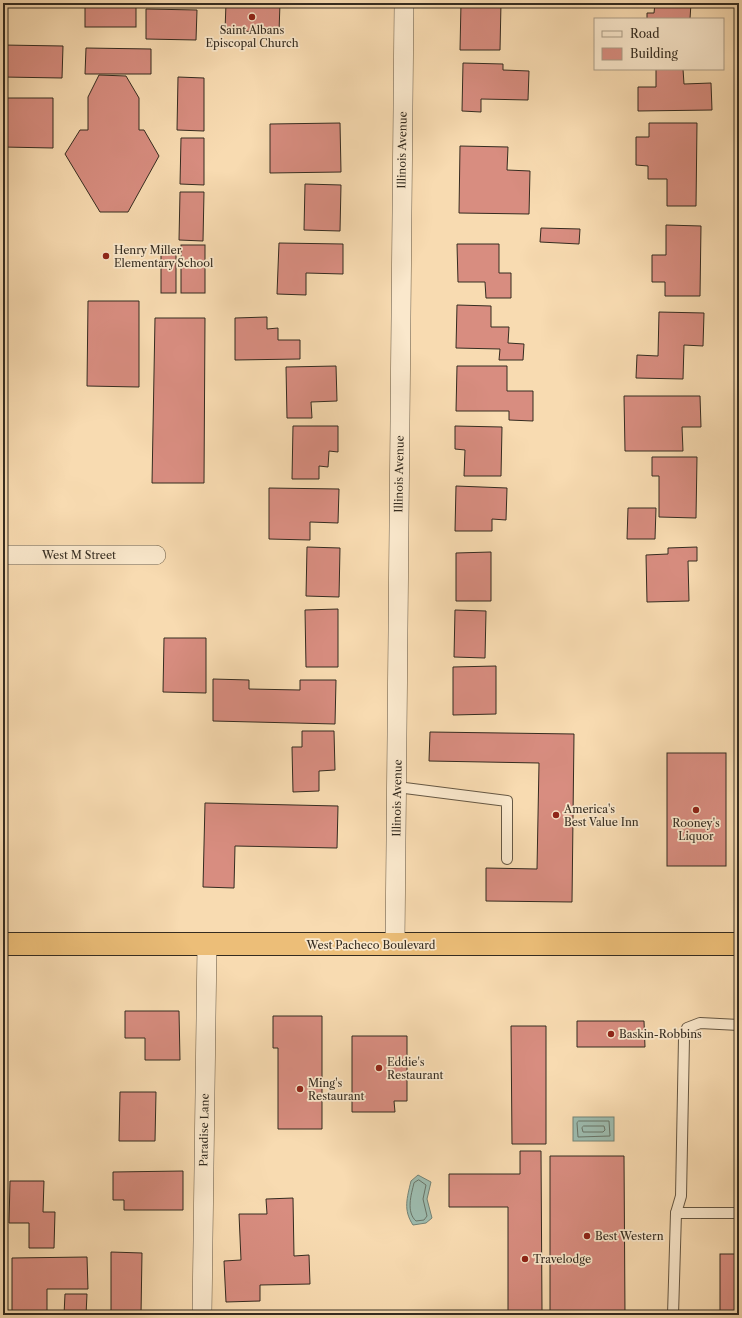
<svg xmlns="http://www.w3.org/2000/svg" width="742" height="1318" viewBox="0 0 742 1318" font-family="'Libre Caslon Text',serif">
	<rect width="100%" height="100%" fill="#f8dbb1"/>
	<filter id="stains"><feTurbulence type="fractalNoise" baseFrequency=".005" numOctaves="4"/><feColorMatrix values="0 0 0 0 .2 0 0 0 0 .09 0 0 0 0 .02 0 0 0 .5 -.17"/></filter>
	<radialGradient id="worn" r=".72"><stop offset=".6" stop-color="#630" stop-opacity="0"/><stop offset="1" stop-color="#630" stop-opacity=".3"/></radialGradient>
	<g fill="#9dbbae" stroke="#738275">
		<rect x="573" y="1117" width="41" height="24"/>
		<path d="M 418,1175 L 431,1182 L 427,1199 L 432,1218 L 426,1223 L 413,1225 C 403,1210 407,1198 411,1181 Z"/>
	</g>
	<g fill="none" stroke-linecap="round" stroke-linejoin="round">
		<g stroke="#697467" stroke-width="1">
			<polygon points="579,1121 609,1121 610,1136 578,1137 577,1123"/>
			<polygon points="584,1126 604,1126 605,1130 603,1132 583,1132 582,1128"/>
			<path d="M 419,1180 L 426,1185 L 423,1199 L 427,1216 L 424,1220 L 416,1221 C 406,1212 411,1195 414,1183 Z"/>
		</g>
	</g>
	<g fill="#d88d80" stroke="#352c20">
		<rect x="85" y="3" width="51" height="24"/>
		<polygon points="226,3 280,3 279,32 225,31"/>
		<polygon points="461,3 501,3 500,50 460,50"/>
		<polygon points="655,3 691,3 690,19 647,19 647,13 654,13"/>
		<polygon points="146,9 197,10 196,40 146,39"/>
		<polygon points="3,45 63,46 62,78 3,77"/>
		<polygon points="86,48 151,49 151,74 85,74"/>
		<polygon points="463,63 503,64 503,70 529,71 528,100 481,99 481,112 462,111"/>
		<polygon points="656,69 683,69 684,84 711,83 712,110 638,111 638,87 656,87"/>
		<polygon points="99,75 126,76 139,98 139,130 144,130 159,156 128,212 100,212 65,154 80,130 88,130 88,97"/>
		<polygon points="178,77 204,78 204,131 177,130"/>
		<polygon points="3,98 53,98 53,148 3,147"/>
		<polygon points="340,123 341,172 270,173 270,124"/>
		<polygon points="649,123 697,123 696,206 667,206 667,179 648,179 648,166 636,165 636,137 649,137"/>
		<polygon points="181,138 204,138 204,185 180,184"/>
		<polygon points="460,146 508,147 507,170 530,171 529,214 459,213"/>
		<polygon points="305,184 341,185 340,231 304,230"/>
		<polygon points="180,192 204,192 203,241 179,240"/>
		<polygon points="666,225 701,226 700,296 665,296 665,282 652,282 652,255 666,255"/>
		<polygon points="541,228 580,229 579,244 540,242"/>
		<polygon points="279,243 343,244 343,274 306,273 306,295 277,294"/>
		<polygon points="457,244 499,244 499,273 511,273 511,298 486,298 485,282 458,282"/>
		<rect x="181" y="245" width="24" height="48"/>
		<rect x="161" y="248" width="15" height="45"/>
		<polygon points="88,301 139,301 139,387 87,386"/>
		<polygon points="457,305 491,306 491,327 509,327 508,343 524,344 523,360 499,360 500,349 456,348"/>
		<polygon points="659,312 704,313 703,346 684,345 683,379 636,378 637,355 658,356"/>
		<polygon points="267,317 267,329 278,328 278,340 300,340 300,359 235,360 235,318"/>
		<polygon points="155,318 205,318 204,483 152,483"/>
		<polygon points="336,366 337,401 311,402 312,418 287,418 286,367"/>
		<polygon points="457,366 507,366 507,391 533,391 533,421 509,420 509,411 456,411"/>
		<polygon points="624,396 700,396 701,427 682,427 683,451 625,451"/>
		<polygon points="293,426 338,426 338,452 329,451 328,467 319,466 319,479 292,479"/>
		<polygon points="455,426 502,427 501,476 464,476 465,450 455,449"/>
		<polygon points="652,457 697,457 696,518 659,517 659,476 652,476"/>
		<polygon points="456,486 507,488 506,520 492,519 492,531 455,531"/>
		<polygon points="269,488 339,489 338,523 310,522 310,540 269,539"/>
		<polygon points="628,508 656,508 655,539 627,539"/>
		<polygon points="307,547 340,548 339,597 306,596"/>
		<polygon points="697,547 697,561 688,561 689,601 647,602 646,555 668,554 668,548"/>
		<polygon points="491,552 491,601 456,601 456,553"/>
		<polygon points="338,609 338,667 306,667 305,610"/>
		<polygon points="455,610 486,611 485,658 454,657"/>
		<polygon points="164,638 206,638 206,693 163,692"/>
		<polygon points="496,666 496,714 453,715 453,667"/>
		<polygon points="213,679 249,680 249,689 300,690 300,680 336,680 335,724 213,721"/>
		<polygon points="302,731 334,731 335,770 319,771 319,791 293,792 292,747 302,747"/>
		<polygon points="430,732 574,734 572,902 486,901 486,868 537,869 539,763 429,761"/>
		<rect x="667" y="753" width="59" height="113"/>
		<polygon points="205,803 338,806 337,848 235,846 234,888 203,887"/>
		<polygon points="125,1011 179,1011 180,1060 145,1060 145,1038 125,1038"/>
		<polygon points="273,1016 322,1016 322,1129 278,1129 278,1048 273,1048"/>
		<polygon points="577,1021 644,1021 645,1047 577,1047"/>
		<polygon points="511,1026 546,1026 546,1144 512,1144"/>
		<polygon points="352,1036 407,1036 407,1101 394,1101 395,1112 352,1112"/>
		<polygon points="120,1092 156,1092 155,1141 119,1141"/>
		<polygon points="520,1151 541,1151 542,1311 508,1311 508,1207 449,1207 449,1174 520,1174"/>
		<polygon points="550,1156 624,1156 625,1315 550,1315"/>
		<polygon points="183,1171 183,1210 124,1210 124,1200 113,1200 113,1172"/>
		<polygon points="10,1181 44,1181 43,1212 55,1212 54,1248 29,1248 29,1223 9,1223"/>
		<polygon points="293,1198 294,1256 309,1255 310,1284 260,1285 260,1301 226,1302 224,1261 241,1260 239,1214 267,1214 266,1199"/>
		<polygon points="111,1252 142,1253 141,1315 111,1315"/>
		<rect x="720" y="1254" width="19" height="61"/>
		<polygon points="87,1257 88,1289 47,1289 47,1315 12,1315 12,1258"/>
		<polygon points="65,1294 87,1294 86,1315 64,1315"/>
	</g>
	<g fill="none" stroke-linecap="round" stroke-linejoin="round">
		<g stroke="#665844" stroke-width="12">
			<g id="service">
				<polyline points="397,787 507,801 507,859"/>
				<polyline points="676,1213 739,1213"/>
				<polyline points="673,1315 676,1213 681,1196 684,1038 687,1028 700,1023 739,1025"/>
			</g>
		</g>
		<g stroke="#665844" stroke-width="20">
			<g id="minor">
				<polyline points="3,555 156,555"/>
				<polyline points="395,945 404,3"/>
				<polyline points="202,1315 207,944"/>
			</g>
		</g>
		<g stroke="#352c20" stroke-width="24">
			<polyline id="trunk" points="3,944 739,944"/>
		</g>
		<use href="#service" stroke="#fae8cc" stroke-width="10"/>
		<use href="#minor" stroke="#fae8cc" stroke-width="19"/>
		<use href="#trunk" stroke="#ecbe78" stroke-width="22"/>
	</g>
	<g fill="#8f2418" stroke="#fae8cc" stroke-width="1.5">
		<circle cx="252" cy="17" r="4"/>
		<circle cx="106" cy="256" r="4"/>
		<circle cx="696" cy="810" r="4"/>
		<circle cx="556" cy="815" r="4"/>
		<circle cx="611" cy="1034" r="4"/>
		<circle cx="379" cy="1068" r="4"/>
		<circle cx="300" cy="1089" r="4"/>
		<circle cx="587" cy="1236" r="4"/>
		<circle cx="525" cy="1259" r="4"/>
	</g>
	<g text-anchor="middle" stroke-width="3.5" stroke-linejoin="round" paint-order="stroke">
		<g font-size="11" fill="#352c20" stroke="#fae8cc" text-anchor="start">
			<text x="252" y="34" text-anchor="middle">Saint Albans<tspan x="252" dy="13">Episcopal Church</tspan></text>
			<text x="114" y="254">Henry Miller<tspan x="114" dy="13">Elementary School</tspan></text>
			<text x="564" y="813">America's<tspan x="564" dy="13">Best Value Inn</tspan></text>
			<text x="696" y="827" text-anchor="middle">Rooney's<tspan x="696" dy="13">Liquor</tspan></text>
			<text x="619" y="1038">Baskin-Robbins</text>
			<text x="387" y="1066">Eddie's<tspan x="387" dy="13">Restaurant</tspan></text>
			<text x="308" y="1087">Ming's<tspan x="308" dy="13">Restaurant</tspan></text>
			<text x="595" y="1240">Best Western</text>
			<text x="533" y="1263">Travelodge</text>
		</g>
		<g font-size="11" fill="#352c20" stroke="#fae8cc">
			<text transform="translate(402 150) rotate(-89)" y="4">Illinois Avenue</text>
			<text transform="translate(399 474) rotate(-89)" y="4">Illinois Avenue</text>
			<text x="79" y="559">West M Street</text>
			<text transform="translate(397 798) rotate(-89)" y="4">Illinois Avenue</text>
			<text x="371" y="949">West Pacheco Boulevard</text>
			<text transform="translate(204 1130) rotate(-89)" y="4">Paradise Lane</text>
		</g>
	</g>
	<rect width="742" height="1318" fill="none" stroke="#f8dbb1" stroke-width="16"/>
	<rect x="4" y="4" width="734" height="1310" fill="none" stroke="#352c20" stroke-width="2"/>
	<rect x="8" y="8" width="726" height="1302" fill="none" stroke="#352c20"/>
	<rect x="594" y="18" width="130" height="52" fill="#fae8cc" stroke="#ab9d87"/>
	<rect x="602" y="31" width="20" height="6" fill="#fae8cc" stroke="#ab9d87"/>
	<text x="630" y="38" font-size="12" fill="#352c20">Road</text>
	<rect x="602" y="48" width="20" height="12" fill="#d88d80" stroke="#ab9d87"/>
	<text x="630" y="58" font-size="12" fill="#352c20">Building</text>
	<rect width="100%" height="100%" filter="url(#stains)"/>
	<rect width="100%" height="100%" fill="url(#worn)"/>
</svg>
